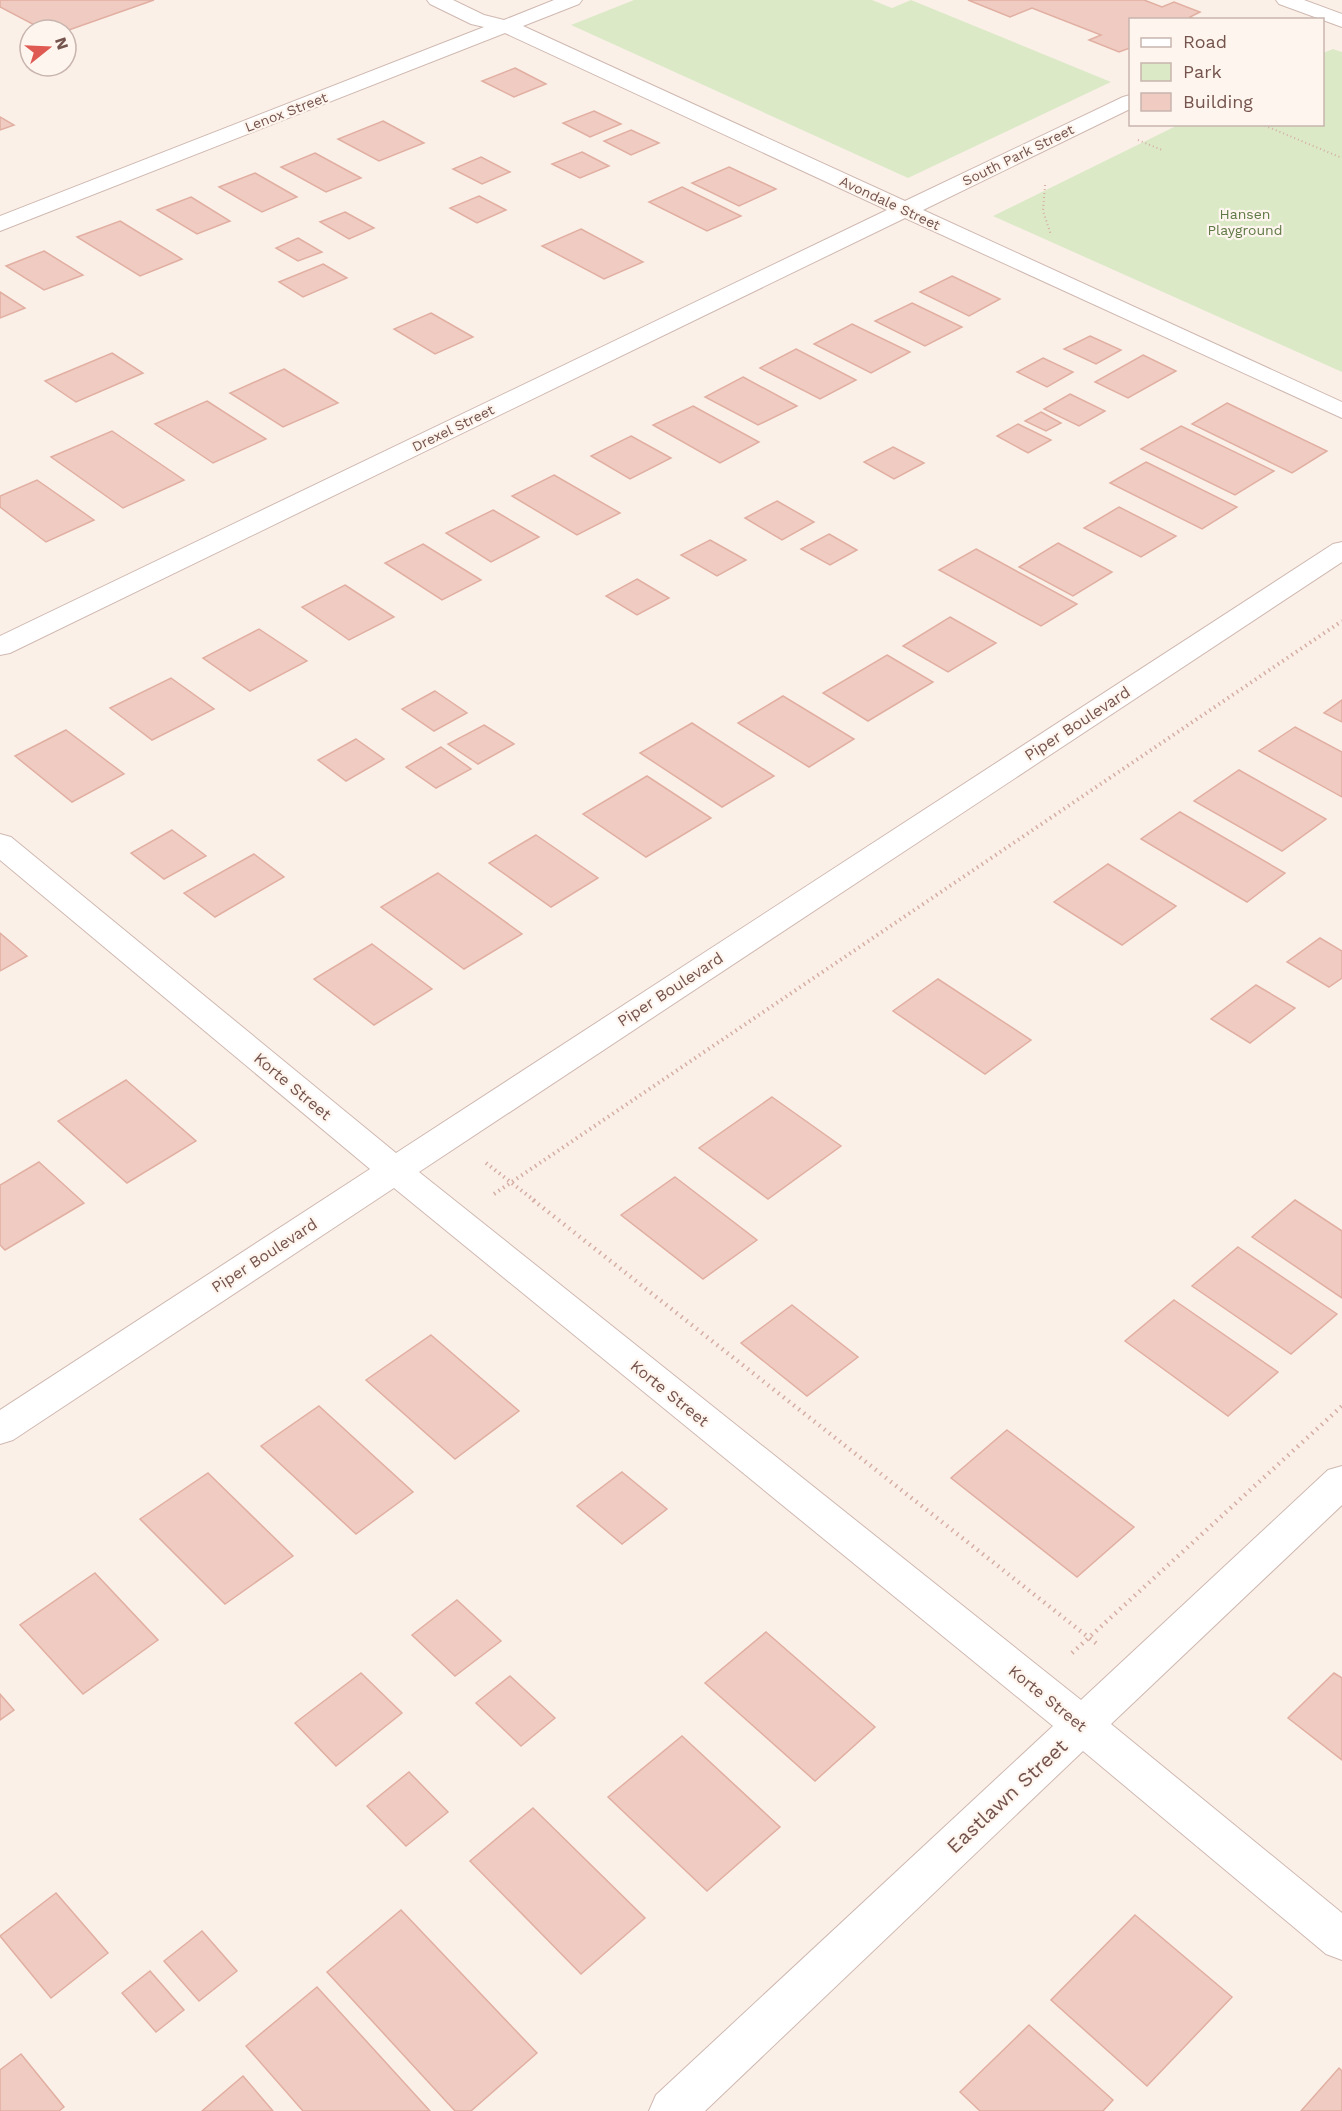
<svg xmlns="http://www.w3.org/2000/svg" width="1342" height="2111" viewBox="0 0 1342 2111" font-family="'Work Sans',sans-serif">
	<rect width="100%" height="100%" fill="#fbf0e8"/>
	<g fill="#dbe9c7">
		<polygon points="634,0 872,0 892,8 911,0 1111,82 908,178 571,25"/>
		<polygon points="1333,49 1342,52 1342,372 993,216 1178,125 1322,124 1323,53"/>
	</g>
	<g fill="#f0cbc1" stroke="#e1afa2" stroke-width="1.5">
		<polygon points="0,0 154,0 66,31 44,30 0,7"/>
		<polygon points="968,0 1144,0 1162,7 1174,2 1200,12 1190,17 1196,20 1130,20 1130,48 1119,52 1089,40 1101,35 1032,8 1010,17"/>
		<polygon points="515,68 546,84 514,97 482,81"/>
		<polygon points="594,111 621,124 590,137 563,123"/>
		<polygon points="0,117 14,125 0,130"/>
		<polygon points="383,121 424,143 379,161 338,139"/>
		<polygon points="631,130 659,143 631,155 604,141"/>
		<polygon points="582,152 609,166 580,178 552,164"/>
		<polygon points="315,153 361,178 326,192 281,167"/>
		<polygon points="481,157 510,172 482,184 453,169"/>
		<polygon points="729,167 776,189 739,206 692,183"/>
		<polygon points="255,173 297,197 262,212 219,187"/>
		<polygon points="682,187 741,216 707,231 649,202"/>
		<polygon points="479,196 506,210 477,223 450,208"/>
		<polygon points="191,197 230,221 197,234 157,210"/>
		<polygon points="345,212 374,228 349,239 320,222"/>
		<polygon points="120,221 182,259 140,276 77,237"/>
		<polygon points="581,229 643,262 604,279 542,246"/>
		<polygon points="298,238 322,252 298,261 276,248"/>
		<polygon points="44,251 83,275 44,290 6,266"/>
		<polygon points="323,264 347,278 303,297 279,282"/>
		<polygon points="952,276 1000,299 969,316 920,292"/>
		<polygon points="0,292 25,308 0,318"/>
		<polygon points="912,303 962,327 925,346 875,321"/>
		<polygon points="431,313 473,337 435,354 394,329"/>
		<polygon points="852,324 910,352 871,373 814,344"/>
		<polygon points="1090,336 1121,350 1096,364 1064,349"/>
		<polygon points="796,349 856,380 820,399 760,368"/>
		<polygon points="112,353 143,373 76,402 45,381"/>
		<polygon points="1143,355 1176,371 1128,398 1095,382"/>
		<polygon points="1043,358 1073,372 1047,387 1017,372"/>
		<polygon points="284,369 338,403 283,427 230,393"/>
		<polygon points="743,377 797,406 758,425 705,397"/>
		<polygon points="1070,394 1105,411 1079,426 1044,409"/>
		<polygon points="207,401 266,439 213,463 155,424"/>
		<polygon points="1227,403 1327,451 1292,473 1192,424"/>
		<polygon points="693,406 759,442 720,463 653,425"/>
		<polygon points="1041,412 1061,423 1046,431 1025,421"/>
		<polygon points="1018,424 1051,440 1028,453 997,436"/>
		<polygon points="1181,426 1274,471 1235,495 1141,449"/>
		<polygon points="112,431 184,480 123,508 51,457"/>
		<polygon points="631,436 671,458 630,479 591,456"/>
		<polygon points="893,447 924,463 894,479 864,462"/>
		<polygon points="1146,462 1237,507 1202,529 1110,483"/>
		<polygon points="554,475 620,513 577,535 512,496"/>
		<polygon points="37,480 94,520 46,542 0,507 0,496"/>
		<polygon points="777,501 814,522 782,540 745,518"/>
		<polygon points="1119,507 1176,536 1141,557 1084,528"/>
		<polygon points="493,510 539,537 491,562 446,533"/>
		<polygon points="829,534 857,550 830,565 801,549"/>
		<polygon points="710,540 746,560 717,576 681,555"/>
		<polygon points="1058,543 1112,572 1073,596 1019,567"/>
		<polygon points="423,544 481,580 442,600 385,563"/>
		<polygon points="976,549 1077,604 1041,626 939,570"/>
		<polygon points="637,579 669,598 637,615 606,596"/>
		<polygon points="345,585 394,617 349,640 302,607"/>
		<polygon points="950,617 996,643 948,672 903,646"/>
		<polygon points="259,629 307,661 250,691 203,658"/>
		<polygon points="887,655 933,682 868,721 823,693"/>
		<polygon points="171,678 214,709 152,740 110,708"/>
		<polygon points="435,691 467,713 434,731 402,709"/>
		<polygon points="783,696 854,739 809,767 738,723"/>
		<polygon points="1342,700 1342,722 1324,713"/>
		<polygon points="692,723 774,776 722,807 640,753"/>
		<polygon points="484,725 514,744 478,764 448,744"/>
		<polygon points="1295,727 1342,752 1342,797 1259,751"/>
		<polygon points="66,730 124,774 72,802 15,756"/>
		<polygon points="356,739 384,759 346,781 318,760"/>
		<polygon points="441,747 471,769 436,788 406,767"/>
		<polygon points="1239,770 1326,819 1282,851 1194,801"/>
		<polygon points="647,776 711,818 646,857 583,814"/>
		<polygon points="1180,812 1285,873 1247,902 1141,839"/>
		<polygon points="172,830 206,856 164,879 131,853"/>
		<polygon points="536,835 598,878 551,907 489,863"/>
		<polygon points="254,854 284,877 215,917 184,893"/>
		<polygon points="1108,864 1176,906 1122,945 1054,902"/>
		<polygon points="438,873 522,934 464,969 381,907"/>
		<polygon points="0,933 27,956 0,971"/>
		<polygon points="1320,938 1342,951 1342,978 1329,987 1287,962"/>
		<polygon points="372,944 432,989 374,1025 314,979"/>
		<polygon points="938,979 1031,1040 985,1074 893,1011"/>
		<polygon points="1256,985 1295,1008 1250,1043 1211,1019"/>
		<polygon points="126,1080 196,1141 127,1183 58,1121"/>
		<polygon points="772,1097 841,1146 768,1199 699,1148"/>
		<polygon points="39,1162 84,1203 5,1250 0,1245 0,1185"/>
		<polygon points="675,1177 757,1240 703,1279 621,1215"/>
		<polygon points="1295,1200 1342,1231 1342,1298 1252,1237"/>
		<polygon points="1238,1247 1337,1314 1291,1354 1192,1286"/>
		<polygon points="1174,1300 1278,1372 1228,1416 1125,1341"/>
		<polygon points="792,1305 858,1357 807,1396 741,1343"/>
		<polygon points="431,1335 519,1411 455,1459 366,1380"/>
		<polygon points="319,1406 413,1492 356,1534 261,1446"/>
		<polygon points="1007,1430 1134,1527 1077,1577 951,1478"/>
		<polygon points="622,1472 667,1509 622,1544 577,1506"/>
		<polygon points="208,1473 293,1556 225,1604 140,1519"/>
		<polygon points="95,1573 158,1640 83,1694 20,1625"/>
		<polygon points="457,1600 501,1641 455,1676 412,1635"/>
		<polygon points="766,1632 875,1727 815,1781 705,1683"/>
		<polygon points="361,1673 402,1713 336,1766 295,1723"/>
		<polygon points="1334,1673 1342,1678 1342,1760 1288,1718"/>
		<polygon points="510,1676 555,1718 521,1746 476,1703"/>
		<polygon points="0,1694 14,1710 0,1720"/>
		<polygon points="682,1736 780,1827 707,1891 608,1797"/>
		<polygon points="409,1772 448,1812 406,1846 367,1806"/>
		<polygon points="533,1808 645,1918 581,1974 470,1861"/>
		<polygon points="56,1893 108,1953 51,1998 0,1936"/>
		<polygon points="401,1910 537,2053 471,2111 455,2111 327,1972"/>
		<polygon points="1135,1915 1232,1997 1147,2086 1051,2000"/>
		<polygon points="202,1931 237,1971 199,2001 164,1961"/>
		<polygon points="150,1971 184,2010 156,2032 122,1993"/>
		<polygon points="317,1987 430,2111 303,2111 246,2046"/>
		<polygon points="1029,2025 1113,2100 1103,2111 980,2111 960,2092"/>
		<polygon points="21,2054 64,2107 59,2111 0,2111 0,2070"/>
		<polygon points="1339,2068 1342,2071 1342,2111 1301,2111"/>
		<polygon points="243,2076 273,2111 202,2111"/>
	</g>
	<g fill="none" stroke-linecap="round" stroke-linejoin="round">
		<g stroke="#cfb9b1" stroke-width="2">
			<g id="street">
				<polygon points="427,0 453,0 484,15 504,20 554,0 582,0 579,4 523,26 905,201 1123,97 1130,95 1130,109 923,210 1342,402 1342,418 905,218 10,653 0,655 0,636 887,210 505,33 0,231 0,216 484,27 471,24 430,4"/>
				<polygon points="1276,0 1304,0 1342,14 1342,27 1279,4"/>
				<polygon points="1342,542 1342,562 419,1172 1081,1700 1328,1470 1342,1466 1342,1505 1111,1724 1342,1913 1342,1960 1326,1954 1083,1751 705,2111 649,2111 656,2095 1053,1726 394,1188 13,1440 0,1444 0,1410 370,1169 0,860 0,834 11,837 396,1153 1333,544"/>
			</g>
		</g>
		<g stroke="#d5aea4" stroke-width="2" stroke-dasharray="1 3" stroke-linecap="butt">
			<polyline points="1261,124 1342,158"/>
			<polyline points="1138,140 1162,150"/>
			<polyline points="1045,185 1043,211 1051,235"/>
		</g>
		<g stroke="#d5aea4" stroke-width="4" stroke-dasharray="1.5 4" stroke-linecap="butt">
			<polyline points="486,1163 535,1201"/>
			<polyline points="494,1194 1342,621"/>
		</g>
		<g stroke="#d5aea4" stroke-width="4.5" stroke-dasharray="1.5 5" stroke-linecap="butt">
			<polyline points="533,1200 1097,1644"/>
			<polyline points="1072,1653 1342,1406"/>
		</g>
		<use href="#street" fill="#fff" fill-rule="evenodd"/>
	</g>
	<g text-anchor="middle" stroke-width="4.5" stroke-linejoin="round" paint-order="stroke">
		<g font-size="14" fill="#74544d" stroke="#fef5ee">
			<text transform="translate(286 112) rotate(-21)" y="5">Lenox Street</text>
			<text transform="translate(1018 155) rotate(-26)" y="5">South Park Street</text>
			<text transform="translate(890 203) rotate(25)" y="5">Avondale Street</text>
			<text transform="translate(453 428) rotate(-26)" y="5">Drexel Street</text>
		</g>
		<g font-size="14" fill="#5e7945" stroke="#fef5ee">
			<text x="1245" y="219">Hansen<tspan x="1245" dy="16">Playground</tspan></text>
		</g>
		<g font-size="16" fill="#74544d" stroke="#fef5ee">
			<text transform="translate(1077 723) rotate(-33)" y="6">Piper Boulevard</text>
			<text transform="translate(670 989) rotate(-33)" y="6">Piper Boulevard</text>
			<text transform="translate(293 1086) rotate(40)" y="6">Korte Street</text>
			<text transform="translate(264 1255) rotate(-33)" y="6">Piper Boulevard</text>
			<text transform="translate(670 1393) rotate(39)" y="6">Korte Street</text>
			<text transform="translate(1048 1698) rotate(39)" y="6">Korte Street</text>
		</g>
		<g font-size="20" fill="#74544d" stroke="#fef5ee">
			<text transform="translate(1007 1796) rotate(-43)" y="7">Eastlawn Street</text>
		</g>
	</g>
	<rect x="1129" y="18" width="195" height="108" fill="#fef5ee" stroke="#c7b5ae" stroke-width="1.5"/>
	<rect x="1141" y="38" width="30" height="9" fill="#ffffff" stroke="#c7b5ae" stroke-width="1.5"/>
	<text x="1183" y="48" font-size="18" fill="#74544d">Road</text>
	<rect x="1141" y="63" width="30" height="18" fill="#dbe9c7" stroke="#c7b5ae" stroke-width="1.5"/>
	<text x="1183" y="78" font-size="18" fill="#74544d">Park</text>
	<rect x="1141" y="93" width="30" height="18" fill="#f0cbc1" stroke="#c7b5ae" stroke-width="1.5"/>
	<text x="1183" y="108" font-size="18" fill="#74544d">Building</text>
	<g transform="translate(48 48) rotate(72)"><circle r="28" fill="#fef5ee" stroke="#c7b5ae" stroke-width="1.5"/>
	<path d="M0-4.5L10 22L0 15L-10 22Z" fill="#df5a53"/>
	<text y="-9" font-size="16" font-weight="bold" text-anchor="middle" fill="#74544d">N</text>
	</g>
</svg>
